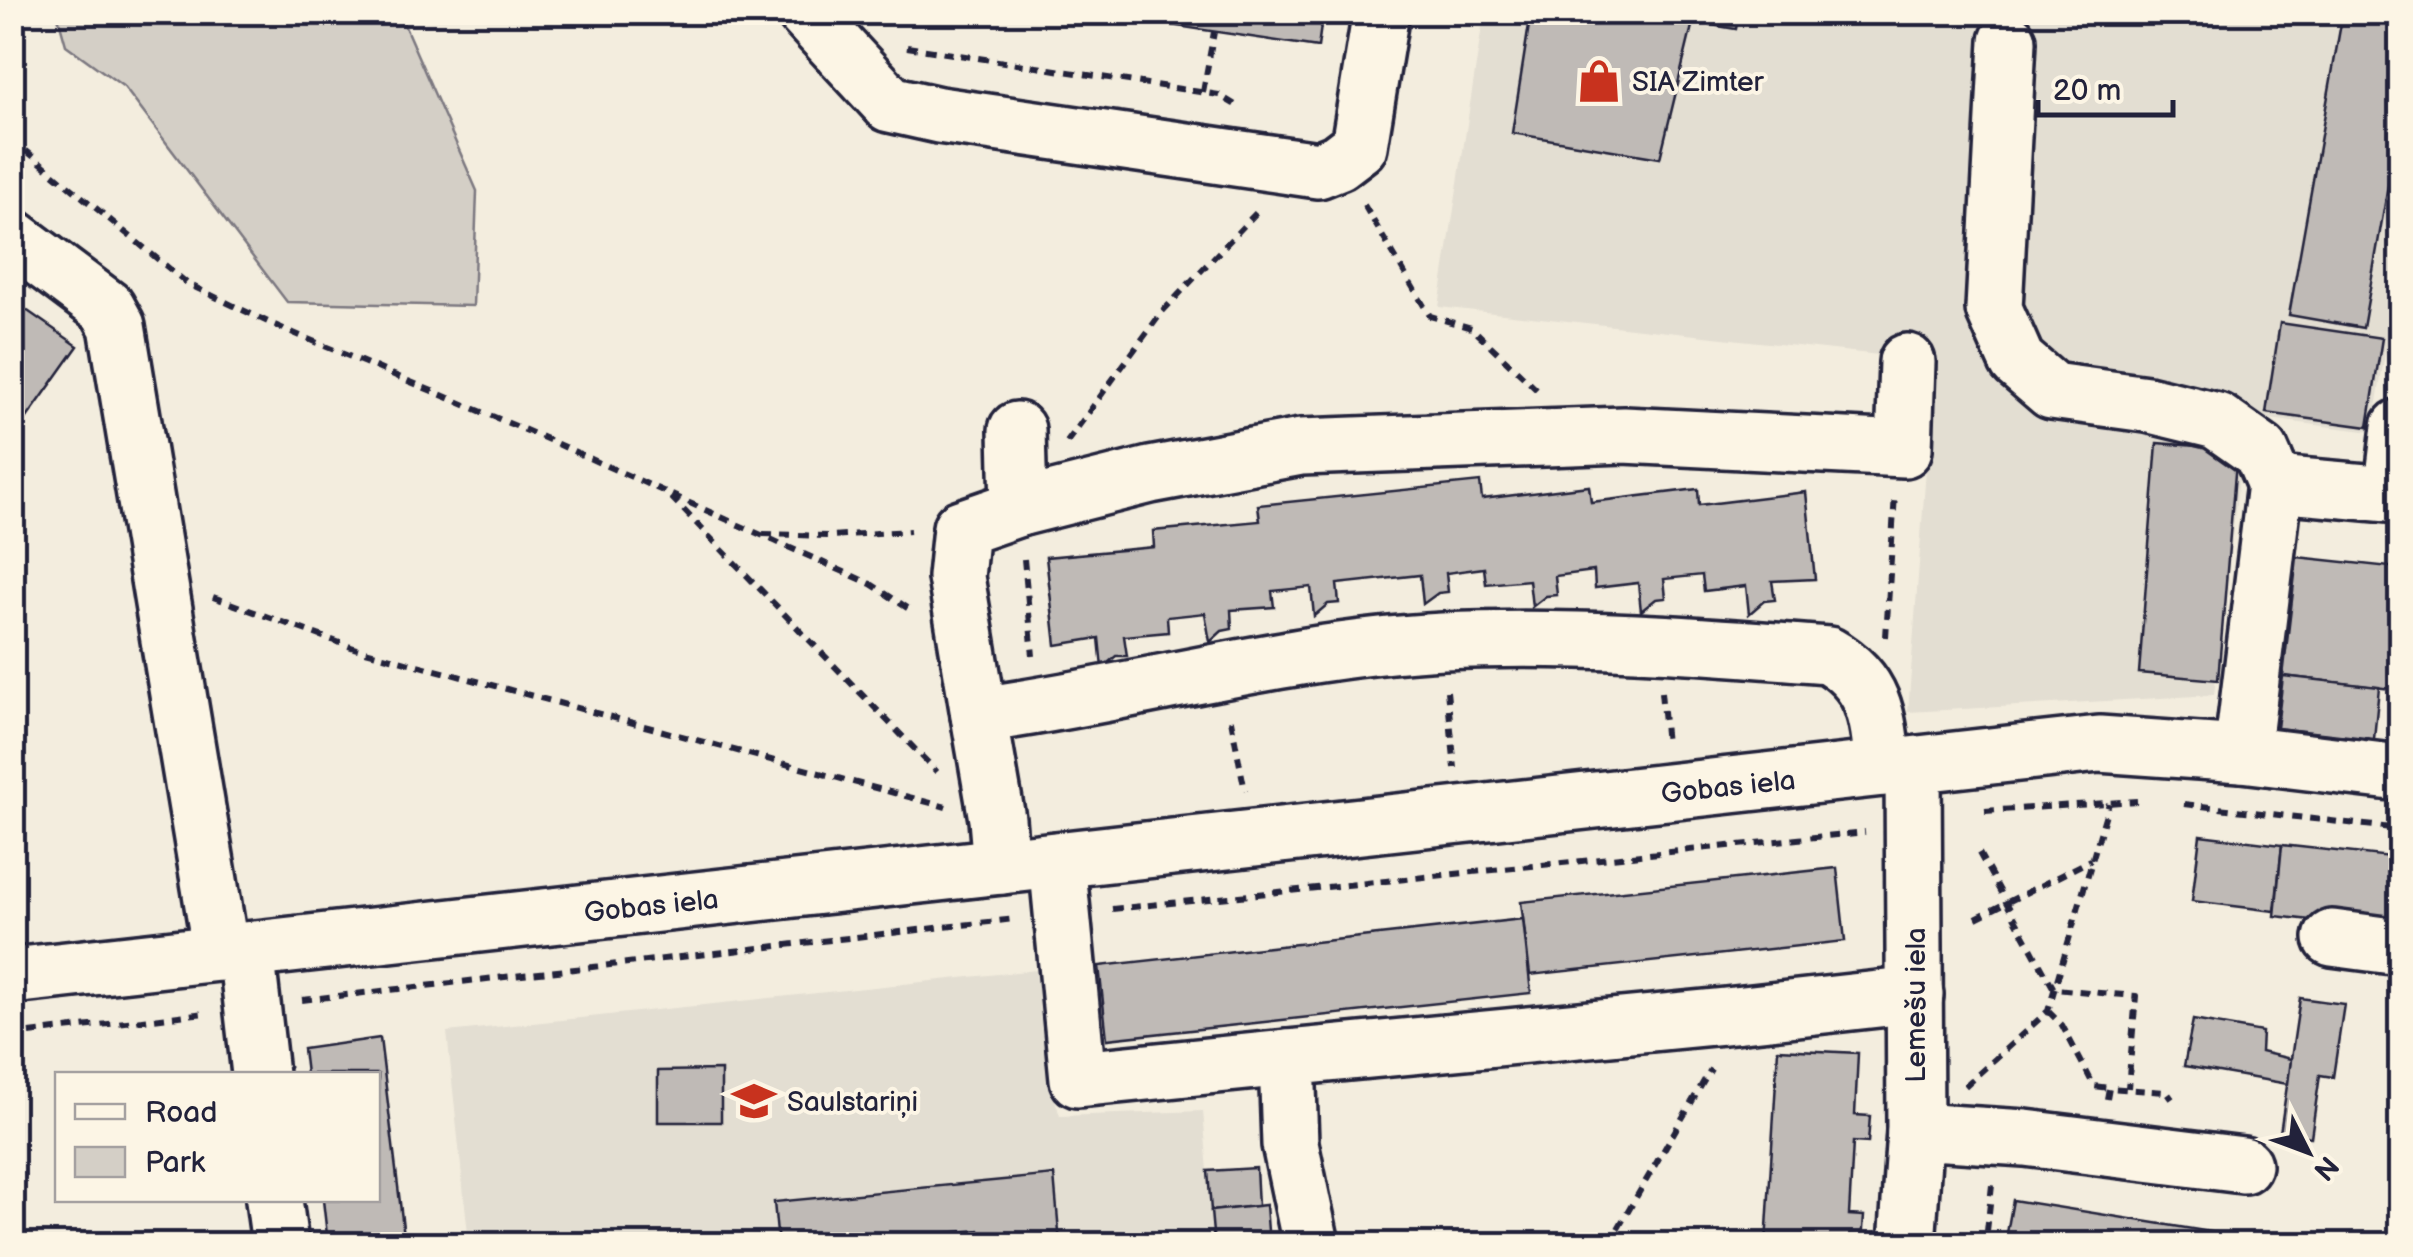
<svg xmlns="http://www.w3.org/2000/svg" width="2413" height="1257" viewBox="0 0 2413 1257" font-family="'Balsamiq Sans',sans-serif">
	<rect width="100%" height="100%" fill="#f3edde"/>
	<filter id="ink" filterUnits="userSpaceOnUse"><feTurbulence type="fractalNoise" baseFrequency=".01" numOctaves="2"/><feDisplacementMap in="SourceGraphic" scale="20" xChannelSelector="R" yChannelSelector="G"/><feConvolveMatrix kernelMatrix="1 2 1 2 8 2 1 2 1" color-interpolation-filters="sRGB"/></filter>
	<g filter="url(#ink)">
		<g fill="#e3ded2">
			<polygon points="1484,13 2400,13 2400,262 2372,432 2246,416 2214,695 1908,712 1934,361 1439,307"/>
			<polygon points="1037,970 1052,1090 1060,1116 1203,1111 1214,1244 469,1244 447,1032"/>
		</g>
		<polygon fill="#d4cfc6" stroke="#7b7880" stroke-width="2.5" points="57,13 399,13 477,191 473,306 287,302 124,87 66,45"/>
		<g fill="#bfbab6" stroke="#22223b" stroke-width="2.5">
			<polygon points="1083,12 1323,12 1318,47"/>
			<polygon points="1531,12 1739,12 1736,29 1693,22 1660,158 1512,133"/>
			<polygon points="2343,12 2400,12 2400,118 2363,328 2289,315"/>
			<polygon points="12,300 78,346 12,439"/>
			<polygon points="2280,323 2382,338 2368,427 2266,413"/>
			<polygon points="2157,443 2237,449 2218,680 2139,673"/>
			<polygon points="1480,482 1482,499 1589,486 1591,502 1698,489 1699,505 1806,492 1815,579 1772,581 1775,600 1764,601 1749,614 1746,586 1704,591 1702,575 1664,579 1666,598 1656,599 1641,611 1638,583 1595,588 1594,571 1555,576 1557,595 1546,596 1532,607 1529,580 1486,584 1484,568 1446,573 1448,592 1438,593 1423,604 1420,575 1337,584 1339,603 1328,604 1314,616 1311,587 1272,591 1274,607 1231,610 1232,629 1222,631 1210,642 1205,613 1167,617 1168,632 1124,636 1127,656 1116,656 1102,668 1099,638 1056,645 1046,557 1154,547 1153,531 1260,521 1258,505"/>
			<polygon points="2297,557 2400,568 2400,690 2283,676"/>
			<polygon points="2283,676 2379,687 2374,739 2277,728"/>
			<polygon points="2200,835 2282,845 2275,911 2192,901"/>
			<polygon points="2282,845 2400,858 2400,930 2275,916"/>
			<polygon points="1837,868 1845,941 1530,975 1521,902"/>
			<polygon points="1523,919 1531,993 1107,1039 1099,966"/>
			<polygon points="2300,998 2344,1004 2333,1077 2320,1075 2311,1137 2280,1133"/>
			<polygon points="2193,1020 2262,1032 2261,1052 2291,1059 2288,1084 2184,1066"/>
			<polygon points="380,1038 405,1244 328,1244 323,1200 378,1200 378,1074 306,1074 303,1049"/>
			<polygon points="1778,1049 1858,1053 1855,1115 1870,1116 1868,1143 1853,1142 1849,1215 1864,1216 1862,1242 1766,1244"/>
			<polygon points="721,1070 721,1122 658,1122 658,1071"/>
			<polygon points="1256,1168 1258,1206 1211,1211 1208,1171"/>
			<polygon points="1054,1175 1060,1244 981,1244 979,1230 863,1240 863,1244 778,1244 774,1202"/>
			<polygon points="2013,1200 2285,1244 2005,1244"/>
			<polygon points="1266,1205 1269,1244 1214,1244 1211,1211"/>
		</g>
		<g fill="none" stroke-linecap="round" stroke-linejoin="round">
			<g stroke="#22223b" stroke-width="62">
				<g id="minor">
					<polyline points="805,12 890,104 939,115 1318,170 1338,162 1359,146 1381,12"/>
					<polyline points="2008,41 1994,309 2017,361 2052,391 2147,404 2217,421 2261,452 2275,484"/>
					<polyline points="12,237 107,308 117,326 221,953"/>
					<polyline points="1017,430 1019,508"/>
					<polyline points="2392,494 2400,427"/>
					<polyline points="979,715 956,577 961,528 1019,508 1150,475 1301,447 1624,435 1904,449 1907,362"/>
					<polyline points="2242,754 2275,484 2400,495"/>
					<polyline points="1057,860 1078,1079 1287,1058"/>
					<path d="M 1001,866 L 997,819 L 979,715 C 1134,694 1286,649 1443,641 C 1571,635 1700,645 1828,655 C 1876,682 1878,718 1883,768"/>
					<polyline points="2332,938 2400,947"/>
					<polyline points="246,950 260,1074"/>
					<polyline points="12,976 2099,744 2242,754 2400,773"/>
					<polyline points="1915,1131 2025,1138 2243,1165"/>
					<polyline points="274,1200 280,1244"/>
					<polyline points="1311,1244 1290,1144 1287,1058 1725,1016 1915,995"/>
					<polyline points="1907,1244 1915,1131 1913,766"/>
				</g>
			</g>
			<g stroke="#22223b" stroke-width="6" stroke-dasharray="10 8" stroke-linecap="butt">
				<polyline points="907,47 1219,95 1237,106"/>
				<polyline points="1203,92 1214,32"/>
				<polyline points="12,139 188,284 272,324 542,437 871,584 909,609"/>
				<polyline points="12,157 24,189"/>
				<polyline points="1364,205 1430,316 1472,328 1537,390"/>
				<polyline points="1067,442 1162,312 1256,213"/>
				<polyline points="671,497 937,772"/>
				<polyline points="763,534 829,536 910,531"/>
				<polyline points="1024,559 1033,656"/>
				<polyline points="213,597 354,648 946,807"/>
				<polyline points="1886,637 1895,494"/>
				<polyline points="1447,691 1455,768"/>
				<polyline points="1661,692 1666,744"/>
				<polyline points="1231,720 1245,791"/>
				<polyline points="2184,804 2400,829"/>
				<polyline points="1985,811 2137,801"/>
				<polyline points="1979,853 2054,989 2136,996 2128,1088"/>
				<polyline points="1112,909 1865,832"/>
				<polyline points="1976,918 2091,860"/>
				<polyline points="302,1000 1015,919"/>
				<polyline points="2048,1011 2062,1025 2094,1086 2109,1088"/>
				<polyline points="12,1035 205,1013"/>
				<polyline points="1965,1086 2048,1011 2109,803"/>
				<polyline points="2107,1099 2109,1088 2167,1092 2172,1099"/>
				<polyline points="1987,1231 1992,1185"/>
				<polyline points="1609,1244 1711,1069"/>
			</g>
			<use href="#minor" stroke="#fcf5e5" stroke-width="55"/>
		</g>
	</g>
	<defs>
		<g id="shop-bare" transform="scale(3.45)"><path d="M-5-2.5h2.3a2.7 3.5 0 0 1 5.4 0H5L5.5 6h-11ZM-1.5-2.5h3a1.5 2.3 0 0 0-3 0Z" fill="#c8321e" stroke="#fcf5e5" stroke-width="2.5" paint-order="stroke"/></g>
		<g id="school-bare" transform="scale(3.45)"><path d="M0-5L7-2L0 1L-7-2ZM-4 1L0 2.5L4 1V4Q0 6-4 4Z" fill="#c8321e" stroke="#fcf5e5" stroke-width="2.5" paint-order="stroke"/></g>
	</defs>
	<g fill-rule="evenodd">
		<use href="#shop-bare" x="1599" y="81"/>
		<use href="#school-bare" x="754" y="1101"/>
	</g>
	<g text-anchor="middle" stroke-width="8" stroke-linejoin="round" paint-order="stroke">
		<g font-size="28" fill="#22223b" stroke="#fcf5e5" text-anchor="start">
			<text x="1632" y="91">SIA Zimter</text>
			<text x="787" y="1111">Saulstariņi</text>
		</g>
		<g font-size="28" fill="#22223b" stroke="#fcf5e5">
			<text transform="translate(1728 786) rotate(-6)" y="10">Gobas iela</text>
			<text transform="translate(651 905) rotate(-6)" y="10">Gobas iela</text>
			<text transform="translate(1915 1005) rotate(-90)" y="10">Lemešu iela</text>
		</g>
	</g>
	<rect width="2413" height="1257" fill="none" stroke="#fcf5e5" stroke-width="50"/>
	<rect x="25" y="25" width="2363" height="1207" fill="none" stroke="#22223b" stroke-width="4" filter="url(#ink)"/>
	<rect x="55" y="1072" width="325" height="130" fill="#fcf5e5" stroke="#a5a1a1" stroke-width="2.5"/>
	<rect x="75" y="1104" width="50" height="15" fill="#fcf5e5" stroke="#a5a1a1" stroke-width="2.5"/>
	<text x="145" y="1122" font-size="30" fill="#22223b">Road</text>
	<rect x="75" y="1147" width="50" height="30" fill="#d4cfc6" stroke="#a5a1a1" stroke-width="2.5"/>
	<text x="145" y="1172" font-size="30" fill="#22223b">Park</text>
	<g transform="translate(2308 1152) rotate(132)" stroke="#fcf5e5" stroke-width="8" paint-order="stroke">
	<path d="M0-8L18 38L0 25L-18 38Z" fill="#22223b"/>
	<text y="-15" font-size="28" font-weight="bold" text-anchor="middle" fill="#22223b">N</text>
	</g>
	<path d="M2038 100v15h135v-15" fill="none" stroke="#22223b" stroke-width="5"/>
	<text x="2053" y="100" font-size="30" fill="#22223b" stroke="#fcf5e5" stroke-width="8" paint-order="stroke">20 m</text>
</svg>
